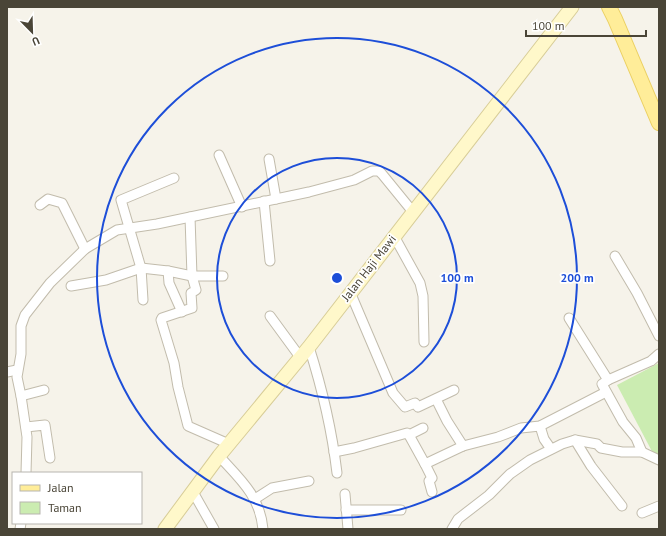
<svg xmlns="http://www.w3.org/2000/svg" width="666" height="536" viewBox="0 0 666 536" font-family="'PT Sans',sans-serif">
	<rect width="100%" height="100%" fill="#f6f3ea"/>
	<polygon fill="#cbecb1" points="659,363 659,457 656,459 617,385"/>
	<g fill="none" stroke-linecap="round" stroke-linejoin="round">
		<g stroke="#c2bcac" stroke-width="11">
			<g id="street">
				<polyline points="219,155 242,207"/>
				<polyline points="269,159 276,199"/>
				<polyline points="264,201 270,261"/>
				<polyline points="40,205 48,199 62,203 85,249"/>
				<polyline points="190,217 192,276 196,290 191,293 192,308 162,318 161,320 174,363 178,387 188,426 229,444"/>
				<polyline points="394,236 420,283 423,296 424,342"/>
				<polyline points="615,256 637,293 659,336"/>
				<polyline points="168,271 169,283 182,312"/>
				<polyline points="71,286 106,280 141,268 168,271 192,276 223,276"/>
				<polyline points="350,292 393,393 405,407 415,403 418,407 454,390"/>
				<polyline points="143,300 141,268 121,200 174,178"/>
				<polyline points="270,316 300,357"/>
				<polyline points="569,318 608,380"/>
				<path d="M 309,347 C 322,388 332,431 337,473"/>
				<polyline points="7,372 17,370"/>
				<polyline points="21,396 44,390"/>
				<polyline points="436,399 447,421 463,446"/>
				<polyline points="540,426 544,439 551,449"/>
				<polyline points="26,427 45,425 50,458"/>
				<polyline points="409,435 425,464"/>
				<polyline points="575,440 591,466 622,506"/>
				<polyline points="334,452 354,448 407,433 409,435 423,428"/>
				<polyline points="642,452 636,438 623,422 602,384 608,380 651,361 659,354"/>
				<path d="M 219,456 C 240,479 260,496 263,529"/>
				<polyline points="26,473 27,437 21,396 17,377 21,354 21,326 25,315 50,283 85,249 117,230 157,224 309,192 354,180 372,171 379,171 382,174 413,212"/>
				<polyline points="193,492 214,529"/>
				<polyline points="432,492 429,481 432,478 425,464 463,446 498,437 521,428 540,426 606,392"/>
				<polyline points="345,494 348,529"/>
				<polyline points="255,499 272,488 309,481"/>
				<polyline points="346,510 401,510"/>
				<polyline points="642,513 659,506"/>
				<polyline points="20,529 21,523"/>
				<polyline points="452,529 458,519 489,495 510,474 530,460 562,444 575,440 597,444 601,448 622,452 642,452 659,460"/>
			</g>
		</g>
		<g stroke="#d8cd98" stroke-width="15">
			<polyline id="secondary" points="165,529 219,456 309,347 572,7"/>
		</g>
		<g stroke="#ebd063" stroke-width="16">
			<polyline id="primary" points="609,7 615,19 659,123"/>
		</g>
		<use href="#street" stroke="#fff" stroke-width="9"/>
		<use href="#secondary" stroke="#fff8ca" stroke-width="13"/>
		<use href="#primary" stroke="#ffed99" stroke-width="14"/>
	</g>
	<g fill="none" stroke="#1d4ed8" stroke-width="2">
		<circle cx="337" cy="278" r="120"/>
		<circle cx="337" cy="278" r="240"/>
	</g>
	<g text-anchor="middle" stroke-width="3.5" stroke-linejoin="round" paint-order="stroke">
		<g font-size="12" fill="#4a4537" stroke="#fff">
			<text transform="translate(369 268) rotate(-52)" y="4">Jalan Haji Mawi</text>
		</g>
	</g>
	<circle cx="337" cy="278" r="6" fill="#1d4ed8" stroke="#fff" stroke-width="2"/>
	<g font-size="12" text-anchor="middle" font-weight="bold" fill="#1d4ed8" stroke="#fff" stroke-width="3.5" stroke-linejoin="round" paint-order="stroke">
		<text x="457" y="282">100 m</text>
		<text x="577" y="282">200 m</text>
	</g>
	<rect width="666" height="536" fill="none" stroke="#4a4537" stroke-width="16"/>
	<rect x="12" y="472" width="130" height="52" fill="#ffffff" stroke="#b7b5af"/>
	<rect x="20" y="485" width="20" height="6" fill="#ffed99" stroke="#b7b5af"/>
	<text x="48" y="492" font-size="12" fill="#4a4537">Jalan</text>
	<rect x="20" y="502" width="20" height="12" fill="#cbecb1" stroke="#b7b5af"/>
	<text x="48" y="512" font-size="12" fill="#4a4537">Taman</text>
	<g transform="translate(32 32) rotate(157)" stroke="#ffffff" stroke-width="3" paint-order="stroke">
	<path d="M0-3L7 15L0 10L-7 15Z" fill="#4a4537"/>
	<text y="-6" font-size="11" font-weight="bold" text-anchor="middle" fill="#4a4537">U</text>
	</g>
	<path d="M526 30v6h120v-6" fill="none" stroke="#4a4537" stroke-width="2"/>
	<text x="532" y="30" font-size="12" fill="#4a4537" stroke="#ffffff" stroke-width="3" paint-order="stroke">100 m</text>
</svg>
